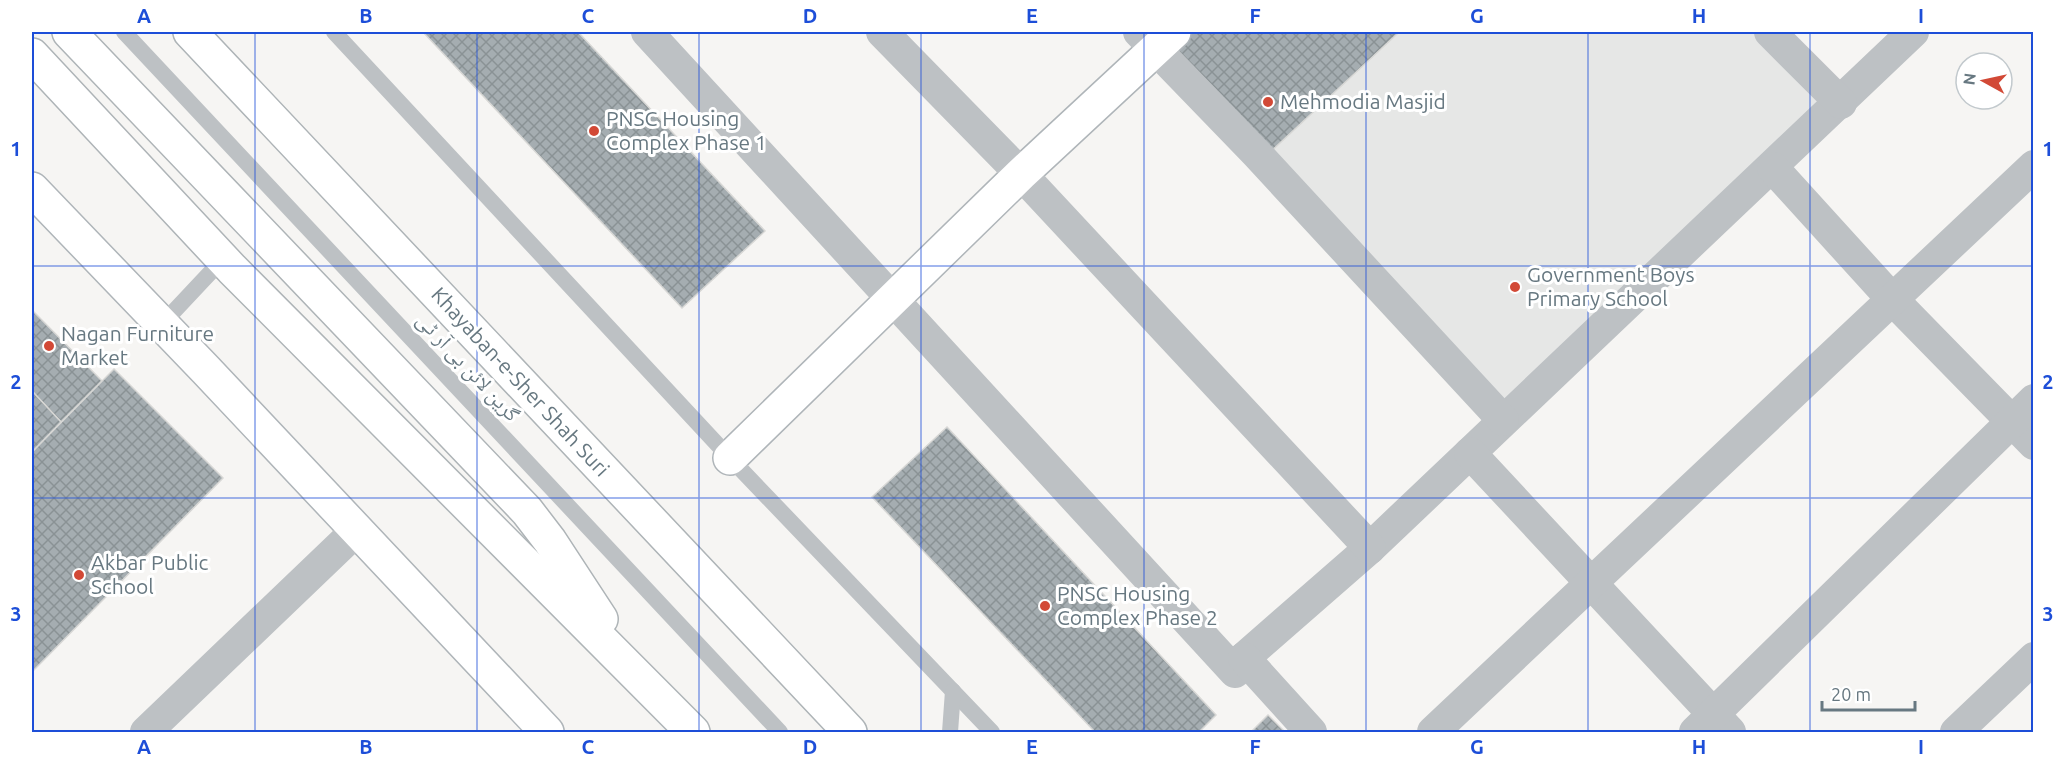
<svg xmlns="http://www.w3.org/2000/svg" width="2065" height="764" viewBox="0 0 2065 764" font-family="Ubuntu,'Noto Naskh Arabic',sans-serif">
	<defs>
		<pattern id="building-cross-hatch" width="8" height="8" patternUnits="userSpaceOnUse" patternTransform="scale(1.5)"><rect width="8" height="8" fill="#a5adb1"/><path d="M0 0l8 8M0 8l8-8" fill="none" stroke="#8a9295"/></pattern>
	</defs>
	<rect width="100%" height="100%" fill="#f6f5f3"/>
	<polygon fill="#e6e7e6" points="1399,32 1770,32 1841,103 1503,420 1267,155"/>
	<g fill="url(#building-cross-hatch)" stroke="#d7d7d5" stroke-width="1.5">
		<polygon points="423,32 578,32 765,231 682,308"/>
		<polygon points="1174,32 1395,32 1397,34 1267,155 1156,48"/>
		<polygon points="32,310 102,381 61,422 32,391"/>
		<polygon points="114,369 223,478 32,672 32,452"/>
		<polygon points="32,391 61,422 32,452"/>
		<polygon points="947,427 1216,715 1199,732 1095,732 872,497"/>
		<polygon points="1268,715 1285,732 1251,732"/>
	</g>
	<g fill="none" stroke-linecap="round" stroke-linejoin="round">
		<g stroke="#afb5b9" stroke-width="36">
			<g id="secondary">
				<polyline points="32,189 206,370 547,732"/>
				<polyline points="730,458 1021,174 1174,32"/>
			</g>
		</g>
		<g stroke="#aeb4b7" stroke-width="36">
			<g id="primary">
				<polyline points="69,32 527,511 550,541 601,619"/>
				<polyline points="190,32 850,732"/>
				<polyline points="32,55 232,269 693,732"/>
			</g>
		</g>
		<g stroke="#bdc1c4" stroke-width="16">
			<polyline points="124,32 780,732"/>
			<polyline points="334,32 730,458 992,732"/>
			<polyline points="162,324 223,259"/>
			<polyline points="950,732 953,691"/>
		</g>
		<g stroke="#bdc1c4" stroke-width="32">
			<polyline points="647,32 1235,672 1244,658 1370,548 1913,32"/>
			<polyline points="882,32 1021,174 1370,548"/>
			<polyline points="1139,32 1256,153 1503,420"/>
			<polyline points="1770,32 1841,103"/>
			<polyline points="1773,168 1892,299 2034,444"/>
			<polyline points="1470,453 1730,732"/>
			<polyline points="1244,658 1311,732"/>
			<polyline points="146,732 357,530"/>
			<polyline points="1433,732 2034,166"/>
			<polyline points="1695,732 2034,400"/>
			<polyline points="1956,732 2034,658"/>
		</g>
		<use href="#secondary" stroke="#fff" stroke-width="33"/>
		<use href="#primary" stroke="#fff" stroke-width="33"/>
	</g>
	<path fill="none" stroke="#1d4ed8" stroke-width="1.5" stroke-opacity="0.55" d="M 255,32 L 255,732M 477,32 L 477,732M 699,32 L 699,732M 921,32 L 921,732M 1144,32 L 1144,732M 1366,32 L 1366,732M 1588,32 L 1588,732M 1810,32 L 1810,732M 32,266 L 2034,266M 32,498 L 2034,498"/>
	<g fill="#d24936" stroke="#fff" stroke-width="2">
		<circle cx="1268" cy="102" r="6"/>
		<circle cx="594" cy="131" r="6"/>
		<circle cx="1515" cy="287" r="6"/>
		<circle cx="49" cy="346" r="6"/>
		<circle cx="79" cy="575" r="6"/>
		<circle cx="1045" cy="606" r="6"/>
	</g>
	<g text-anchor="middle" stroke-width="6" stroke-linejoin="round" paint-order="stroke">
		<g font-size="21" fill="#677881" stroke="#fff" text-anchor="start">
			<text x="1280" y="109">Mehmodia Masjid</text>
			<text x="606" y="126">PNSC Housing<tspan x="606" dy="24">Complex Phase 1</tspan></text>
			<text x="1527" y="282">Government Boys<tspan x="1527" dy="24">Primary School</tspan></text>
			<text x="61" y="341">Nagan Furniture<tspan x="61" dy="24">Market</tspan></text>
			<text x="91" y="570">Akbar Public<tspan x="91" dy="24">School</tspan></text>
			<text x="1057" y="601">PNSC Housing<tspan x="1057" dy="24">Complex Phase 2</tspan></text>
		</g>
		<g font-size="21" fill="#677881" stroke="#fff">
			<text transform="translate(468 367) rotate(47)" y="7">گرین لائن بی آر ٹی</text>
			<text transform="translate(520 382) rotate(47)" y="7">Khayaban-e-Sher Shah Suri</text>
		</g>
	</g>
	<rect width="2065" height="764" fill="none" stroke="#ffffff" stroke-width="66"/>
	<g transform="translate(1984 81) rotate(278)"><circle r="28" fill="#ffffff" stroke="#c2c9cd" stroke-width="1.5"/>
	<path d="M0-4.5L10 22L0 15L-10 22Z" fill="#d24936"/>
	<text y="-9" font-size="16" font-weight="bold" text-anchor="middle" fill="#677881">N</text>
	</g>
	<path d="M1822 701v9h93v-9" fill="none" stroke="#677881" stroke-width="3"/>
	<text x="1831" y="701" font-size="18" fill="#677881" stroke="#ffffff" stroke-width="4.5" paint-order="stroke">20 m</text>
	<rect x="33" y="33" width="1999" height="698" fill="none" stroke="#1d4ed8" stroke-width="2"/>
	<g font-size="20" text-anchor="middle" font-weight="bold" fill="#1d4ed8">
		<text x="144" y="23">A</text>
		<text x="366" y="23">B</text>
		<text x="588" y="23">C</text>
		<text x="810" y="23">D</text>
		<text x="1032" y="23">E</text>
		<text x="1255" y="23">F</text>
		<text x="1477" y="23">G</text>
		<text x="1699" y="23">H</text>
		<text x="1921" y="23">I</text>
		<text x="16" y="156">1</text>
		<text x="2048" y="156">1</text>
		<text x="16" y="389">2</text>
		<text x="2048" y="389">2</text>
		<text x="16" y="621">3</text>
		<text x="2048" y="621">3</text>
		<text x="144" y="754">A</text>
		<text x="366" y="754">B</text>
		<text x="588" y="754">C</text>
		<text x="810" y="754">D</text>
		<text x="1032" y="754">E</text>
		<text x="1255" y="754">F</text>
		<text x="1477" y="754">G</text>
		<text x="1699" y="754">H</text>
		<text x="1921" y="754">I</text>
	</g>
</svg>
